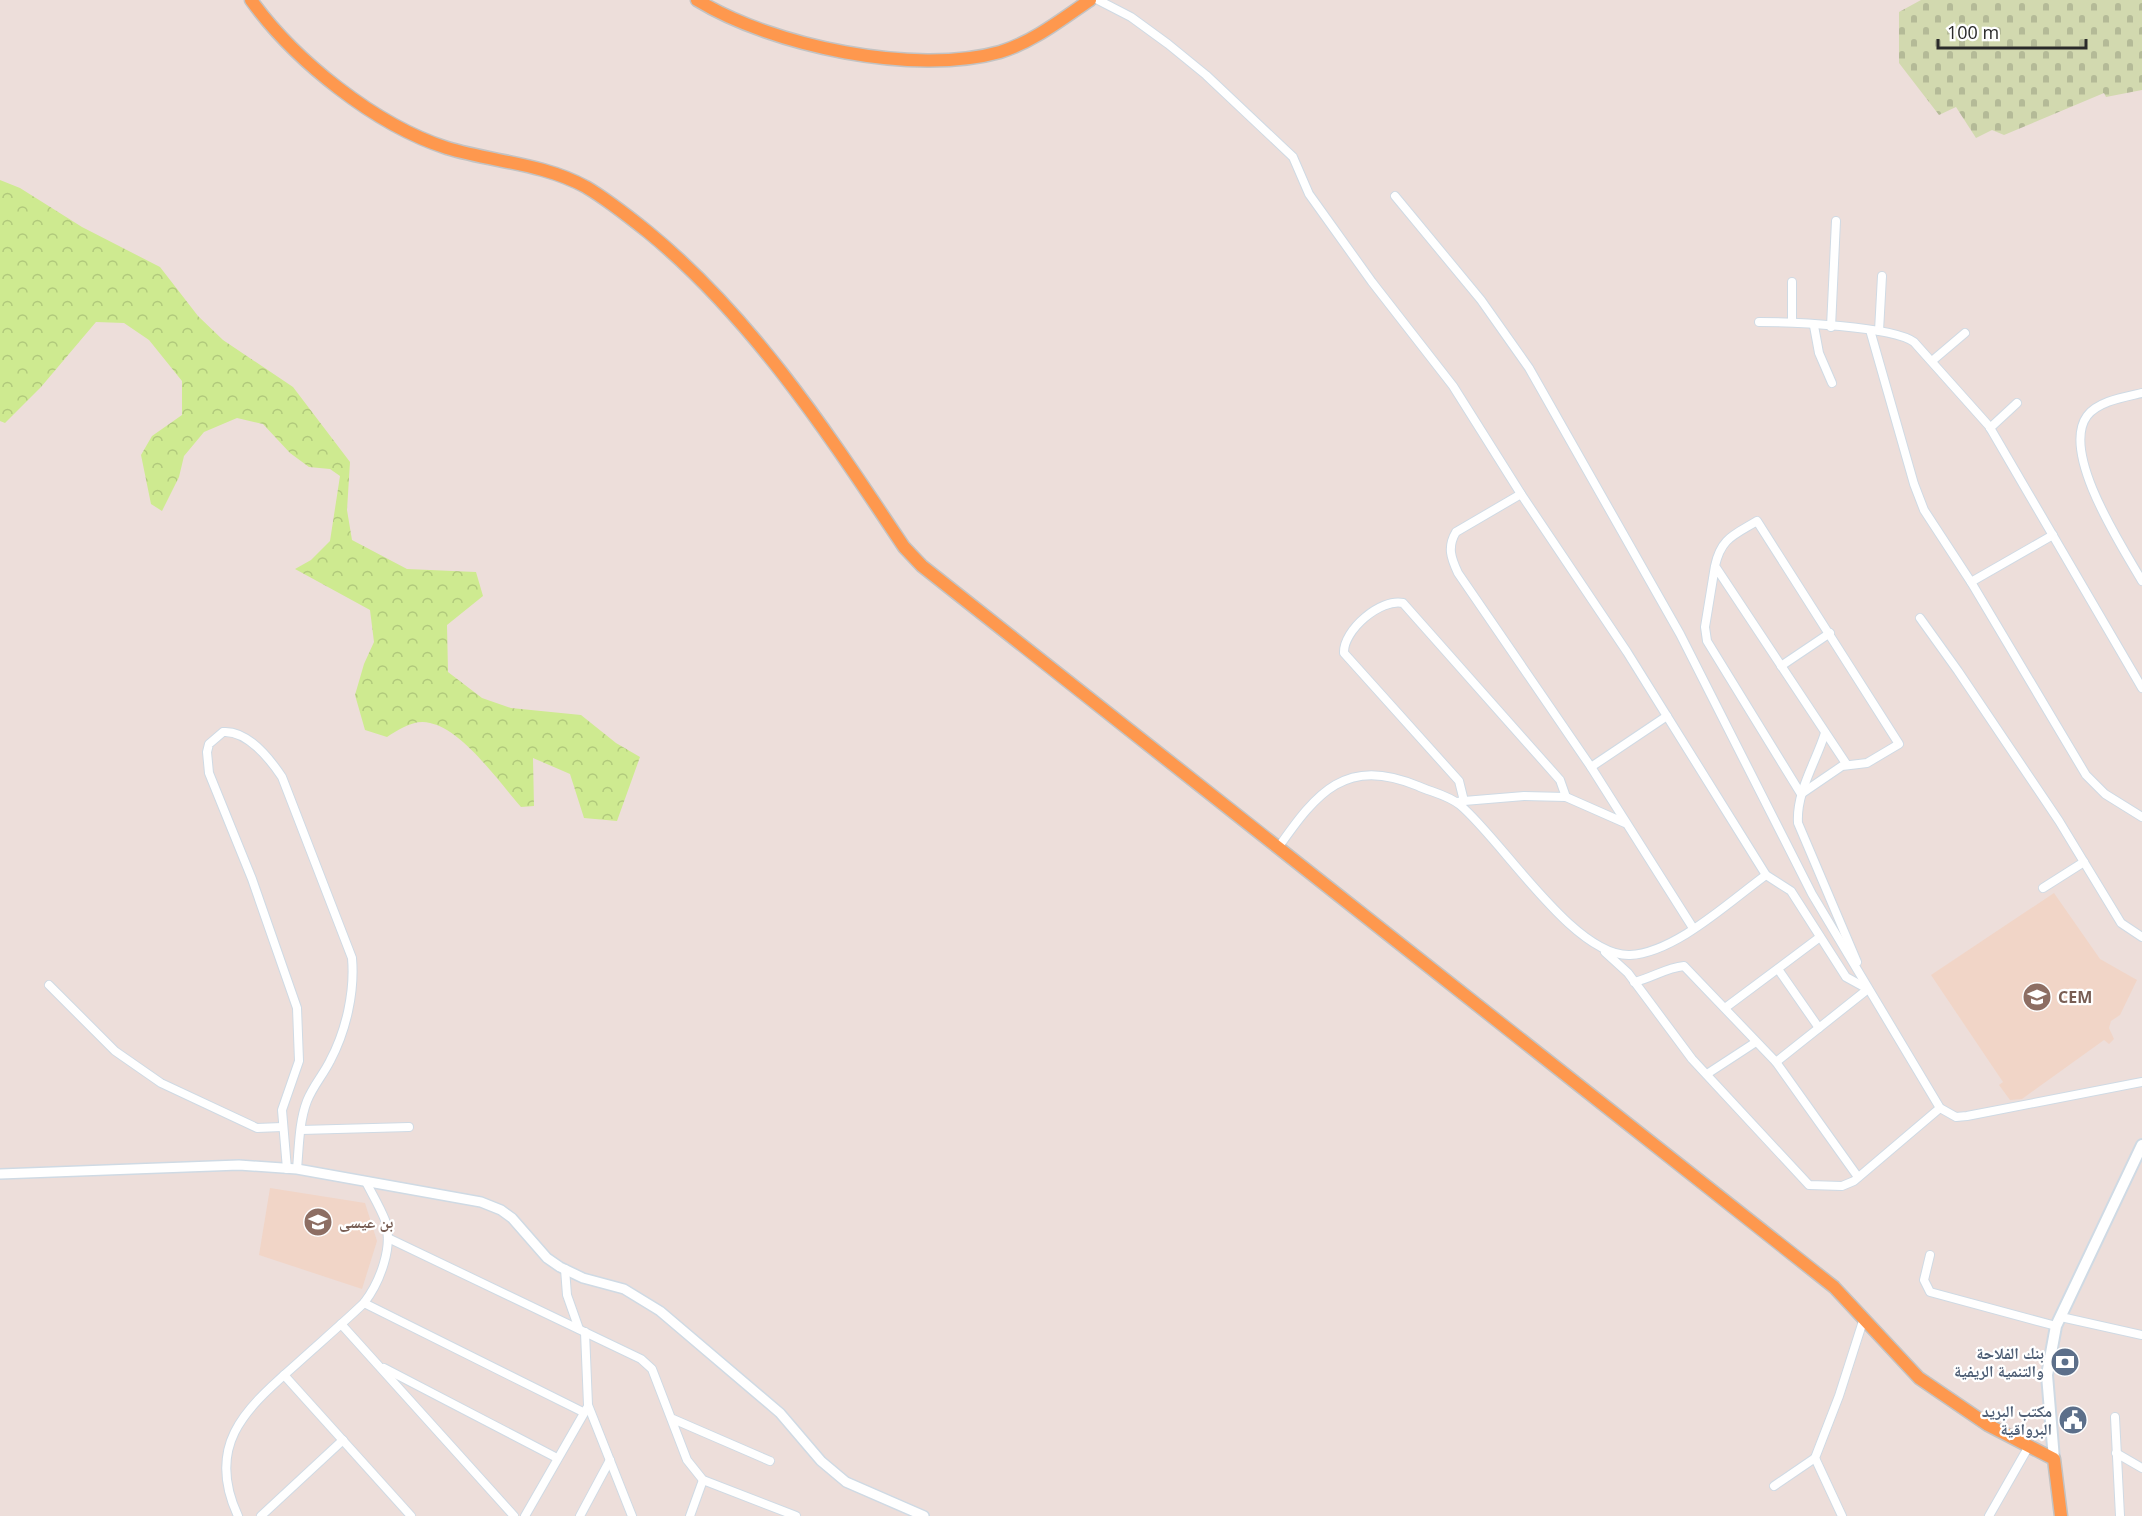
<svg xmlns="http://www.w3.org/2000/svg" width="2142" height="1516" viewBox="0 0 2142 1516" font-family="'Open Sans','Noto Naskh Arabic',sans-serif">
	<defs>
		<pattern id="forest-crowns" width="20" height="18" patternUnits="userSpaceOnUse" patternTransform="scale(1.5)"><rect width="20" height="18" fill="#ceea90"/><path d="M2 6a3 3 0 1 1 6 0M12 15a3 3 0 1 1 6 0" fill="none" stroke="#b1c97c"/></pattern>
		<pattern id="cemetery-stones" width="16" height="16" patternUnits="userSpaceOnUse" patternTransform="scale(1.5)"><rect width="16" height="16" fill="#d2d9af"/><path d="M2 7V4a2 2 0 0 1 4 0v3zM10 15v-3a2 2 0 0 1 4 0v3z" fill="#b4ba97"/></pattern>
	</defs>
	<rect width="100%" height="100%" fill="#eddeda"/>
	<g fill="#f1d5c7">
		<polygon points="2054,893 2100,959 2137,980 2120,1015 2111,1021 2109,1028 2114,1039 2109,1044 2104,1040 2022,1099 2010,1100 1999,1085 2003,1082 1931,975"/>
		<polygon points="270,1188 365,1203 377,1241 362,1289 259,1255"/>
	</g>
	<path fill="url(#forest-crowns)" d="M 0,180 L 20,188 L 82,227 L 160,267 L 198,316 L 223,340 L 293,387 L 350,462 L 347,510 L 352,540 L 407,569 L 476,572 L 483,596 L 447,625 L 448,672 L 482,698 L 511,708 L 581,715 L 616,743 L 640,757 L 617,821 L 584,818 L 570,774 L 533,758 L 534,806 L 521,807 C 499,782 463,730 430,723 C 414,719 400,729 387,737 L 365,730 L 355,695 L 364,664 L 374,642 L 370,610 L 295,569 L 311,560 L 330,541 L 340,476 L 330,469 L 309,467 L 290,453 L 263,424 L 237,418 L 204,432 L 184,456 L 179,477 L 162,511 L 151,504 L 141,455 L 152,436 L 182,415 L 182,381 L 149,340 L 124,323 L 96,322 L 41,387 L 5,423 L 0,421 Z"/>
	<polygon fill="url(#cemetery-stones)" points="1921,0 2142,0 2142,90 2106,97 2104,93 2004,135 1992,130 1976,138 1956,107 1939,115 1899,63 1899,12"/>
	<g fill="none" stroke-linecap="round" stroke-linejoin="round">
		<g stroke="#cfdae4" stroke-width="10">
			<g id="minor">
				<polyline points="1098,0 1131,17 1168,44 1206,75 1293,157 1309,194 1372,282 1453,386 1521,494 1627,652 1766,875 1791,891 1846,977 1866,988"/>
				<polyline points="1395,196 1481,300 1529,368 1680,634 1812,894 1940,1108 1956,1117 1967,1116 2142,1082"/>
				<path d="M 1759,322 C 1790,322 1892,326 1914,342 L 1989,426 L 2142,688"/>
				<polyline points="1792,322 1792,282"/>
				<polyline points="1814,326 1819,353 1832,383"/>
				<polyline points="1831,327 1836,221"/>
				<polyline points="1870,330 1914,484 1924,510 1971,582 2086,775 2105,794 2142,817"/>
				<polyline points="1879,331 1882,276"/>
				<polyline points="1932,361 1965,333"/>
				<path d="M 2142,393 C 2125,397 2098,401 2087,416 C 2060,453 2123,548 2142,581"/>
				<polyline points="1990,428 2017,403"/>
				<path d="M 1521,494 L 1456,532 C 1447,547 1451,558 1458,573 L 1591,767 L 1693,928"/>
				<path d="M 1715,566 L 1705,627 L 1707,641 L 1801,794 L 1842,766 L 1867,763 L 1899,744 L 1757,521 C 1734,535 1721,538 1715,566 L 1847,765"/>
				<polyline points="1971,582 2053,535"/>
				<polyline points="1920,618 1958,671 2059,821 2121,923 2142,937"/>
				<polyline points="1781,666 1830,633"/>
				<path d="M 1825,733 C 1816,762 1796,792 1798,823 L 1857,962"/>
				<polyline points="1591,767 1667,716"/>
				<polyline points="1464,801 1524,796 1566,797"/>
				<path d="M 1457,802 L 1464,801 L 1459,781 L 1344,653 C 1343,630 1381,598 1403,603 L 1560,780 L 1566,797 L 1625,823"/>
				<path d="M 1278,848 C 1317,792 1346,756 1418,786 C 1431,792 1448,795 1460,805 C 1502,840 1574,957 1630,955 C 1675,953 1730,901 1766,875"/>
				<polyline points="2043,888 2084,862"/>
				<polyline points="1605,952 1628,973 1692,1059 1809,1185 1842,1186 1854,1181 1940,1108"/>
				<polyline points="1778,969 1819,1028"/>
				<path d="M 1634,982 C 1652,978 1665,968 1684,966 L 1776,1062 L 1858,1177"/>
				<polyline points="49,985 115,1051 161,1083 257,1128 282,1127"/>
				<polyline points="1725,1008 1820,937"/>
				<polyline points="1776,1062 1868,989"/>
				<polyline points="1707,1074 1756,1042"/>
				<polyline points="301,1130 409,1127"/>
				<path d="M 287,1169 L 282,1110 L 299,1061 L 297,1008 L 252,879 L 209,773 L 207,752 L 209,744 L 223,732 C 247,730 270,759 282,777 L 352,958 C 355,992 346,1031 330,1061 C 323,1075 313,1086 307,1101 C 299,1122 299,1147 297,1169"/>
				<polyline points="388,1238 641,1359 652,1369 687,1460 703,1480 796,1516"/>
				<polyline points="1930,1255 1924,1280 1930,1292 2056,1326"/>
				<polyline points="565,1269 567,1295 579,1329"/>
				<polyline points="364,1303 583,1412"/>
				<polyline points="2061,1317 2142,1335"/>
				<polyline points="341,1324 514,1516"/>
				<polyline points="585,1332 588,1405 632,1516"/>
				<polyline points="384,1368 557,1458"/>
				<polyline points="284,1375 411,1516"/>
				<polyline points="2115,1417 2120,1516"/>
				<polyline points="673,1419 770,1461"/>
				<polyline points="2116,1453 2142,1468"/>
				<polyline points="1774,1486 1815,1458"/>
				<path d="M 238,1516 C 206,1447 243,1411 292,1368 C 316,1346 341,1325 364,1303 C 380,1282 394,1246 385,1220 C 380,1207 372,1194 366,1182"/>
				<polyline points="261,1516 343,1440"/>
				<polyline points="525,1516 587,1408"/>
				<polyline points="580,1516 610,1460"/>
				<polyline points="690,1516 703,1480"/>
				<polyline points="1842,1516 1815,1458 1839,1396 1864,1318"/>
				<polyline points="1989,1516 2029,1446"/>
			</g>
		</g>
		<g stroke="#cfdae4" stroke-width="12">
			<polyline id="tertiary" points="0,1174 239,1165 297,1169 481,1202 501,1210 512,1218 547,1258 560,1267 583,1278 624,1289 660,1311 780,1413 821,1461 846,1482 924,1516"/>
		</g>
		<g stroke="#cfdae4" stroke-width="14">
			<polyline id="secondary" points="2054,1459 2047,1375 2056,1326 2142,1145"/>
		</g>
		<g stroke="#c3c3c3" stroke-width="15">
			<g id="primary">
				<path d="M 251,0 C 294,60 375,125 447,148 C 493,162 542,163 586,187 C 608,200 628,216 648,232 C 753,318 829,435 904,547 L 922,566 L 1834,1287 L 1919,1378 L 1988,1425 L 2054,1459 L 2061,1516"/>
				<path d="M 697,0 C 772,46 915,76 1000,52 C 1033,42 1062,19 1090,0"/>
			</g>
		</g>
		<use href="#minor" stroke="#fff" stroke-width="8"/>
		<use href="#tertiary" stroke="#fff" stroke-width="9"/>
		<use href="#secondary" stroke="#fff" stroke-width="10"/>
		<use href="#primary" stroke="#fe984e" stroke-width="12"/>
	</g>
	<defs>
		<g id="school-disc" transform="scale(1.5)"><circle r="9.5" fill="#8d6e63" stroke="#fff"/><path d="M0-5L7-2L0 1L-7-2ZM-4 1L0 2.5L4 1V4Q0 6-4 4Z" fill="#fff"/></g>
		<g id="bank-disc" transform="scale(1.5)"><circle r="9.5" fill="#5c6f8a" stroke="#fff"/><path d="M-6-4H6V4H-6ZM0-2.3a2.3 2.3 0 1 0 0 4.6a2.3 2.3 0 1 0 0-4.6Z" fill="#fff"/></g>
		<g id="civic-disc" transform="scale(1.5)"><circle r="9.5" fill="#5c6f8a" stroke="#fff"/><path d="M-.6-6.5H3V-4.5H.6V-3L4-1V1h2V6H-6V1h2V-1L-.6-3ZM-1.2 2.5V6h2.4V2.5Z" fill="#fff"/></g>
	</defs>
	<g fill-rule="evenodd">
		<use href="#school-disc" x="2037" y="997"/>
		<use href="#school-disc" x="318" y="1222"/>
		<use href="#bank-disc" x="2065" y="1362"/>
		<use href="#civic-disc" x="2073" y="1420"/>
	</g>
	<g text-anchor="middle" stroke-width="4.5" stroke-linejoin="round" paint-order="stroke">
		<g font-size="16" font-weight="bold" fill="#785e54" stroke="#fff" text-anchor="start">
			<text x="2058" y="1003">CEM</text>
			<text x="339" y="1228">بن عيسى</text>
		</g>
		<g font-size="16" font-weight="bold" fill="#4e5e75" stroke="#fff" text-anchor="end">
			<text x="2044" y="1359">بنك الفلاحة<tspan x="2044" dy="18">والتنمية الريفية</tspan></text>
			<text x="2052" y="1417">مكتب البريد<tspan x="2052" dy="18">البرواقية</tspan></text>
		</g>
	</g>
	<path d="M1938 39v9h148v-9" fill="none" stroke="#2a2a2a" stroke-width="3"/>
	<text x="1947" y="39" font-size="18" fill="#2a2a2a" stroke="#ffffff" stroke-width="4.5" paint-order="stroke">100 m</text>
</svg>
